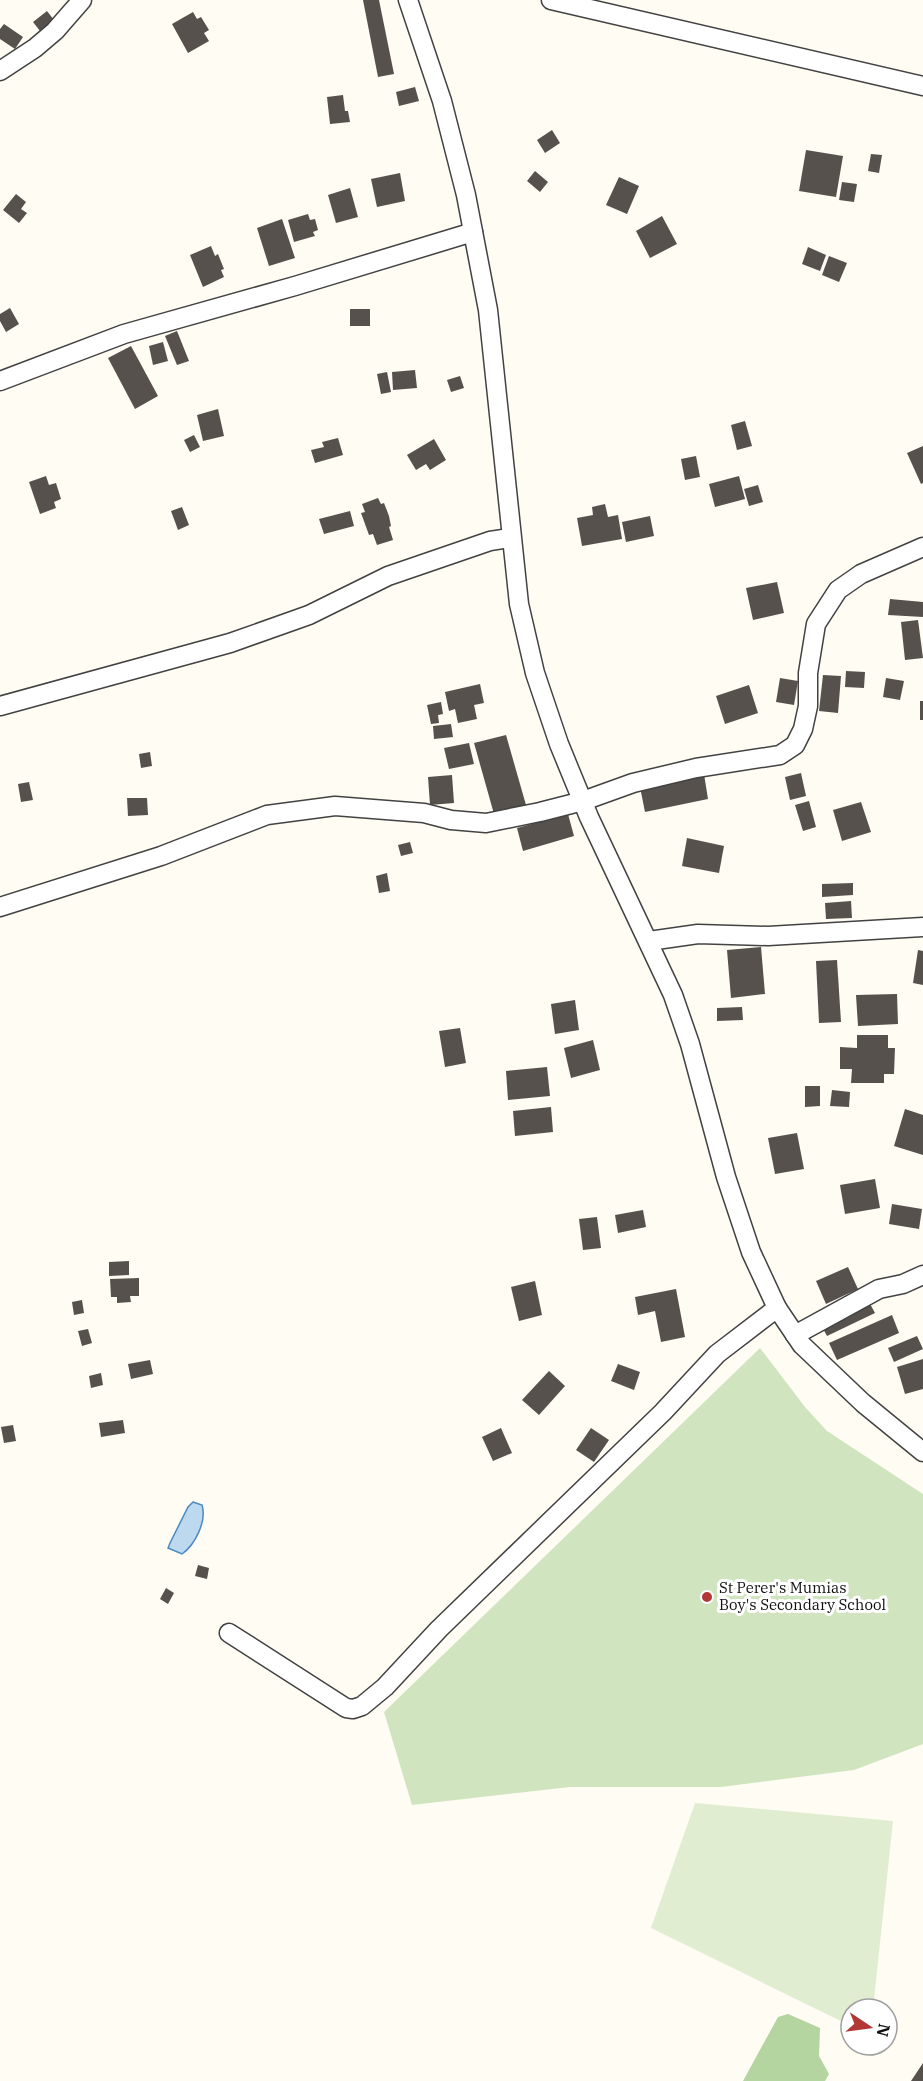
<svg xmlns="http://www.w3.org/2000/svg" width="923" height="2081" viewBox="0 0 923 2081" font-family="'IBM Plex Serif',serif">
	<rect width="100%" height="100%" fill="#fefcf3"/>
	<polygon fill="#d0e5bf" points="760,1348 805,1407 827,1431 923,1494 923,1744 854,1770 721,1787 570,1787 412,1805 384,1712"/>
	<polygon fill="#b4d4a0" points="788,2014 820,2028 819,2056 829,2074 825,2081 743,2081 778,2017"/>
	<polygon fill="#e1edd0" points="695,1803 893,1821 873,2009 851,2009 851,2026 651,1928"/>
	<path fill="#bcd9f0" stroke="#4b89bf" stroke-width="1.5" d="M 193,1502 L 202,1505 C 207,1521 195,1545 182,1554 L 168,1548 L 170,1543 L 188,1507 Z"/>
	<g fill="#57514d">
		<polygon points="363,0 379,0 394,74 378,77"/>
		<polygon points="47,11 54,20 40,31 33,22"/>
		<polygon points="193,12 197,19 201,17 209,30 204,33 209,41 188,53 172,24"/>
		<polygon points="4,24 23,37 15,49 0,39 0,29"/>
		<polygon points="415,87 419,101 399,106 396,92"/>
		<polygon points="343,95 345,111 348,111 350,122 330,124 327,97"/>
		<polygon points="552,130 560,143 545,153 537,140"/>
		<polygon points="806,150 843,156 836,197 799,191"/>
		<polygon points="871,154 882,155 879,173 868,171"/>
		<polygon points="535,171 548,182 540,192 527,181"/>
		<polygon points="400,173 405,201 377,207 371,179"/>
		<polygon points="619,177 639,186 627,214 606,205"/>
		<polygon points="842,182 857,184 854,202 839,200"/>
		<polygon points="350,188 358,217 336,223 328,195"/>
		<polygon points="16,194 26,202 21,209 27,213 19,223 3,210"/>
		<polygon points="308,214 310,220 315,219 318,230 313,232 315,236 294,242 288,220"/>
		<polygon points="662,216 677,244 650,258 636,231"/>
		<polygon points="282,219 295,258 269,266 257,228"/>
		<polygon points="211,246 215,256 218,254 224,269 221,270 224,277 203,287 190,255"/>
		<polygon points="808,247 826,255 820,271 802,264"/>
		<polygon points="829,256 847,263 839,282 822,275"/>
		<polygon points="10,308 19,324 6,332 0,321 0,314"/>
		<rect x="350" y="309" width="20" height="17"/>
		<polygon points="177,331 189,361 177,365 165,336"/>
		<polygon points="163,342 168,361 153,365 149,346"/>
		<polygon points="131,346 158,396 135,409 108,358"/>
		<polygon points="415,370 417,388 393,390 392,372"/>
		<polygon points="387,372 391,392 381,394 377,374"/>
		<polygon points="460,376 464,388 451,392 447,380"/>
		<polygon points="218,409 224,436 203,441 197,415"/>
		<polygon points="745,421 752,446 737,450 731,425"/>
		<polygon points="194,435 200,447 190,452 184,440"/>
		<polygon points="338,438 343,455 315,463 311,450 324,447 322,442"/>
		<polygon points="434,439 446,460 430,470 426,464 416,470 407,455"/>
		<polygon points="923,446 923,483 921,484 907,453"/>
		<polygon points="696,456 700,477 685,480 681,459"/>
		<polygon points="46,476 49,485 56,483 61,499 54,502 56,508 40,514 29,482"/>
		<polygon points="739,476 745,499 715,507 709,484"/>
		<polygon points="758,485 763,502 749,506 744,489"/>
		<polygon points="378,498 381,504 384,503 389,516 391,526 389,527 393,540 377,545 373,534 369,535 361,513 365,512 362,504"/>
		<polygon points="605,504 608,517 618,515 622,539 582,546 577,518 593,515 592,507"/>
		<polygon points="182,507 189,525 178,530 171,511"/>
		<polygon points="350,511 354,526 324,534 319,519"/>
		<polygon points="650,516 654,536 626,542 622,522"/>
		<polygon points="777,582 784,613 753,620 746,588"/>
		<polygon points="890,599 923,602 923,617 888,615"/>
		<polygon points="918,620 923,658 905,660 901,622"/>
		<polygon points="846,671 865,672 864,688 845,687"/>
		<polygon points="823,675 841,676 838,713 819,711"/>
		<polygon points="780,678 798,681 794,705 776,702"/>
		<polygon points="886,678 904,681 900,700 883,697"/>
		<polygon points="480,684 484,703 474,705 477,719 458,723 455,709 449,711 445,692"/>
		<polygon points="749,685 758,713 725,724 716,696"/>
		<rect x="920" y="701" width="3" height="19"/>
		<polygon points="441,702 443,714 438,715 439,723 431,724 427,705"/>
		<polygon points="451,724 453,737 434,739 433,726"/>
		<polygon points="506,735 526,805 494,814 474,743"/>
		<polygon points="469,743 474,764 449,769 444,748"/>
		<polygon points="150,752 152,766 141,768 139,754"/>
		<polygon points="801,773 806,796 790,800 785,777"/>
		<polygon points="704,774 708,799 645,812 640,787"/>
		<polygon points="452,775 454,803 430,805 428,777"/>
		<polygon points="29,782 33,800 21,802 18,784"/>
		<polygon points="127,798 147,798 148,815 128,816"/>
		<polygon points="809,801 816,827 803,831 795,805"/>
		<polygon points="861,802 871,832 842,841 833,810"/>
		<polygon points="568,814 574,836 523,851 517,828"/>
		<polygon points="687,838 724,846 719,873 682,866"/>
		<polygon points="410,842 413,853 401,856 398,845"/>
		<polygon points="387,873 390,891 379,893 376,876"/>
		<polygon points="853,883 853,895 822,897 822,884"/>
		<polygon points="851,901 852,918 826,919 825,903"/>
		<polygon points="761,947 765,994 731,998 727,950"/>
		<polygon points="918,950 923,951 923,985 913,983"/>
		<polygon points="837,960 841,1022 819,1023 816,961"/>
		<polygon points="897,994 898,1024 858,1026 856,995"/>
		<polygon points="575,1000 579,1030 555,1034 551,1004"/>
		<polygon points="742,1007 743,1020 717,1021 717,1008"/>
		<polygon points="460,1028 466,1063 445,1067 439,1031"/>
		<polygon points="857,1035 888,1035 888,1048 895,1048 894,1074 884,1074 884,1083 851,1083 852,1069 840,1069 840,1047 857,1048"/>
		<polygon points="593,1040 600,1070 571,1078 564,1048"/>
		<polygon points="547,1067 550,1096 508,1100 506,1071"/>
		<polygon points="805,1086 820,1086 820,1106 805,1107"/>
		<polygon points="832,1090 850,1092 849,1107 830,1106"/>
		<polygon points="551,1107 553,1132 515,1136 513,1111"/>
		<polygon points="905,1109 923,1115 923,1155 894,1146"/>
		<polygon points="797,1133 804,1169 775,1174 768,1138"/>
		<polygon points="875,1179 880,1208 845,1214 840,1185"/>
		<polygon points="892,1204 922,1209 919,1229 889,1224"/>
		<polygon points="643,1210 646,1227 618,1233 615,1215"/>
		<polygon points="597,1217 601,1248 583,1250 579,1219"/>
		<polygon points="129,1261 129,1275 109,1276 109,1262"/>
		<polygon points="848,1267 858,1289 826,1304 816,1281"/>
		<polygon points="139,1278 139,1296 130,1296 131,1302 117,1303 117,1297 111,1297 110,1279"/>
		<polygon points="535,1281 542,1315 519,1321 511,1287"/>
		<polygon points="676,1289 685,1337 661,1342 655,1311 638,1315 635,1297"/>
		<polygon points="82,1300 84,1313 74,1315 72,1302"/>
		<polygon points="869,1302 875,1313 827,1336 821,1325"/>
		<polygon points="892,1315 899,1333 837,1360 829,1343"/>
		<polygon points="88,1329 92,1343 82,1346 78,1331"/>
		<polygon points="917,1336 923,1349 894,1362 888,1348"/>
		<polygon points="923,1359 923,1389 905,1394 897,1367"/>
		<polygon points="150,1360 153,1374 131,1379 128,1364"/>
		<polygon points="618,1364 640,1372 634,1390 611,1381"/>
		<polygon points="549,1371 565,1386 539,1415 522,1400"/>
		<polygon points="101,1373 103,1385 91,1388 89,1376"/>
		<polygon points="123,1420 125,1433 101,1437 99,1423"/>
		<polygon points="13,1425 16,1441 4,1443 1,1427"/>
		<polygon points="501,1428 512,1453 493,1461 482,1437"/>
		<polygon points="591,1428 609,1440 594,1462 576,1450"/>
		<polygon points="198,1565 209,1568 207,1579 195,1576"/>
		<polygon points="166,1588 174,1593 168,1604 160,1599"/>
		<polygon points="923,2063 923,2081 911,2081"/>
	</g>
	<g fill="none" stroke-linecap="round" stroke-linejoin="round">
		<g stroke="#424242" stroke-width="21">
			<g id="minor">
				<polyline points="408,0 442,101 466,195 488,310 519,604 535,673 559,744 589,817 673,995 690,1044 726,1177 751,1252 777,1308 802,1345 863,1403 923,1452"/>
				<polyline points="551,0 923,86"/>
				<polyline points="0,71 35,48 55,31 82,0"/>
				<polyline points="0,381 124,334 295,286 473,232"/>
				<polyline points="0,706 230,643 309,615 388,576 490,541 510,538"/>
				<polyline points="0,907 161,856 267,815 335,806 424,813 451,820 486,823 540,812 583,801 633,783 696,768 780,755 795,745 803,729 808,706 808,673 816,624 838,590 861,574 923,547"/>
				<polyline points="649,941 698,934 768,936 923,927"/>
				<polyline points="795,1335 879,1289 903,1284 923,1275"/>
				<polyline points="229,1633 346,1708 353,1709 362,1706 385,1687 439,1629 663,1412 717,1354 777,1308"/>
			</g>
		</g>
		<use href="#minor" stroke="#fff" stroke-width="18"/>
	</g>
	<circle fill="#b13836" stroke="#fff" stroke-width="2" cx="707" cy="1597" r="6"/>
	<g text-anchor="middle" stroke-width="6" stroke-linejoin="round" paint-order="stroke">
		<g font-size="15" fill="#0f0f0f" stroke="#fff" text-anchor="start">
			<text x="719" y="1593">St Perer's Mumias<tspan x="719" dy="17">Boy's Secondary School</tspan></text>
		</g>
	</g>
	<g transform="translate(869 2027) rotate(103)"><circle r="28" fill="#ffffff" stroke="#9f9f9f" stroke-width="1.5"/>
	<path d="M0-4.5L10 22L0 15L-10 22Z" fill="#b13836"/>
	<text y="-9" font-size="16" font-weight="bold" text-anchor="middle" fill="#0f0f0f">N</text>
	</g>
</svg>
